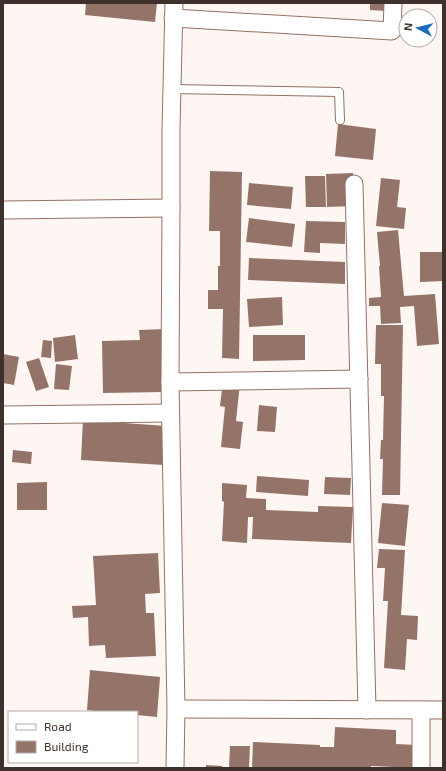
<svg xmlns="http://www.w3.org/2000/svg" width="446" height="771" viewBox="0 0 446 771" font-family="'Exo 2',sans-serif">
	<rect width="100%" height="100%" fill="#fef6f3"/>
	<g fill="#947468">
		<polygon points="86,3 157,3 155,22 85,15"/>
		<polygon points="370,3 387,3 386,11 370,10"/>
		<polygon points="338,124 376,129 373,160 335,156"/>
		<polygon points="210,171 242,172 239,359 222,358 223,309 208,309 208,290 218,290 218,266 220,266 220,231 209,231"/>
		<polygon points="353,173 354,206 327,207 326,174"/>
		<polygon points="305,176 325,176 326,207 306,207"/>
		<polygon points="381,178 400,180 397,207 406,208 404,229 376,226"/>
		<polygon points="249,183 293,187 291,209 247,205"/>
		<polygon points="249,218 295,224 292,247 246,242"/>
		<polygon points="306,221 345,222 345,244 320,243 320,253 304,252"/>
		<polygon points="398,230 404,296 435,294 439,344 417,346 414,306 400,307 401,323 381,324 380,306 369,306 369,298 381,297 379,266 380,266 377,232"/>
		<polygon points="420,252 443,252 443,281 420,282"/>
		<polygon points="249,258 345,262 345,284 248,280"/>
		<polygon points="282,297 283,325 249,327 247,299"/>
		<polygon points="376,325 403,325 400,495 382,495 383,459 380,459 381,440 383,440 384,396 381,396 381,364 375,364"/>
		<polygon points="164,329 164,392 103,393 102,341 140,340 139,330"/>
		<polygon points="75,335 78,359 55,362 53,338"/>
		<polygon points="253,335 305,335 305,360 253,361"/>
		<polygon points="43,340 52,341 51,358 41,357"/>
		<polygon points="3,354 19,357 14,385 3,383"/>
		<polygon points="39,358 49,387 36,391 26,362"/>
		<polygon points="56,364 72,366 69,390 54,389"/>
		<polygon points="223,381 240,383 236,421 243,422 240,449 221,447 225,407 220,406"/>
		<polygon points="259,405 277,407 275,432 257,431"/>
		<polygon points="83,420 166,426 164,465 81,460"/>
		<polygon points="13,450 32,452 31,464 12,462"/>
		<polygon points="257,476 309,480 308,496 256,492"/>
		<polygon points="325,477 351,478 350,495 324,494"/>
		<polygon points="47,482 47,510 17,510 17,483"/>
		<polygon points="222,483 247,485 246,498 266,499 266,510 318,512 318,506 353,507 351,543 252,539 253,517 248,517 247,543 222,541 224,502 222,501"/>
		<polygon points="382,503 409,505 405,546 378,543"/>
		<polygon points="379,549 405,550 401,615 418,616 417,640 407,639 405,670 384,668 388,601 383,601 385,568 377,568"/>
		<polygon points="158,553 160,593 145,594 146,613 154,613 156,656 106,658 105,645 89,646 88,617 73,618 72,606 96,605 93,556"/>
		<polygon points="90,670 160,677 157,717 137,715 137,712 105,712 87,710"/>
		<polygon points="335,727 396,730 396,744 417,745 416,768 371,766 371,768 252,768 253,742 320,745 320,747 334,747"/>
		<polygon points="230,746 250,746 249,768 229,768"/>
		<polygon points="206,765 222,766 222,768 206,768"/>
	</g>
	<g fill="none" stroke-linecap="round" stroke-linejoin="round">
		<g stroke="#937164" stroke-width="10">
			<polyline id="service" points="171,89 339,92 340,120"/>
		</g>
		<g stroke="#937164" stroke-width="19">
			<g id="minor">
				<polyline points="174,3 171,129 171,208 170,382 176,709 175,768"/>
				<polyline points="173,18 392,31 393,3"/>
				<polyline points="354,184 367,710"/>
				<polyline points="3,210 171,208"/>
				<polyline points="170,382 359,379"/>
				<polyline points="3,415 170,413"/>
				<polyline points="176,709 443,710"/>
				<polyline points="421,710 421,768"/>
			</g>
		</g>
		<use href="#service" stroke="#fff" stroke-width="8"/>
		<use href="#minor" stroke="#fff" stroke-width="17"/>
	</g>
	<rect width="446" height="771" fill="none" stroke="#3e302a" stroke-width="8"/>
	<rect x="8" y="711" width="130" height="52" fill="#ffffff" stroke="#b2acaa"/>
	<rect x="16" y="724" width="20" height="6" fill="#ffffff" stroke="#b2acaa"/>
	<text x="44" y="731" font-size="12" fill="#3e302a">Road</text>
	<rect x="16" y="741" width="20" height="12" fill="#947468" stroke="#b2acaa"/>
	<text x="44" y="751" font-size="12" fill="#3e302a">Building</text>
	<g transform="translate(418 28) rotate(277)"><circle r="19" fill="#ffffff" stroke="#b2acaa"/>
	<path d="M0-3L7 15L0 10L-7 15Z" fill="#1b6dbb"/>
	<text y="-6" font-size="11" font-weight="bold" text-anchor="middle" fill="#3e302a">N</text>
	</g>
</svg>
